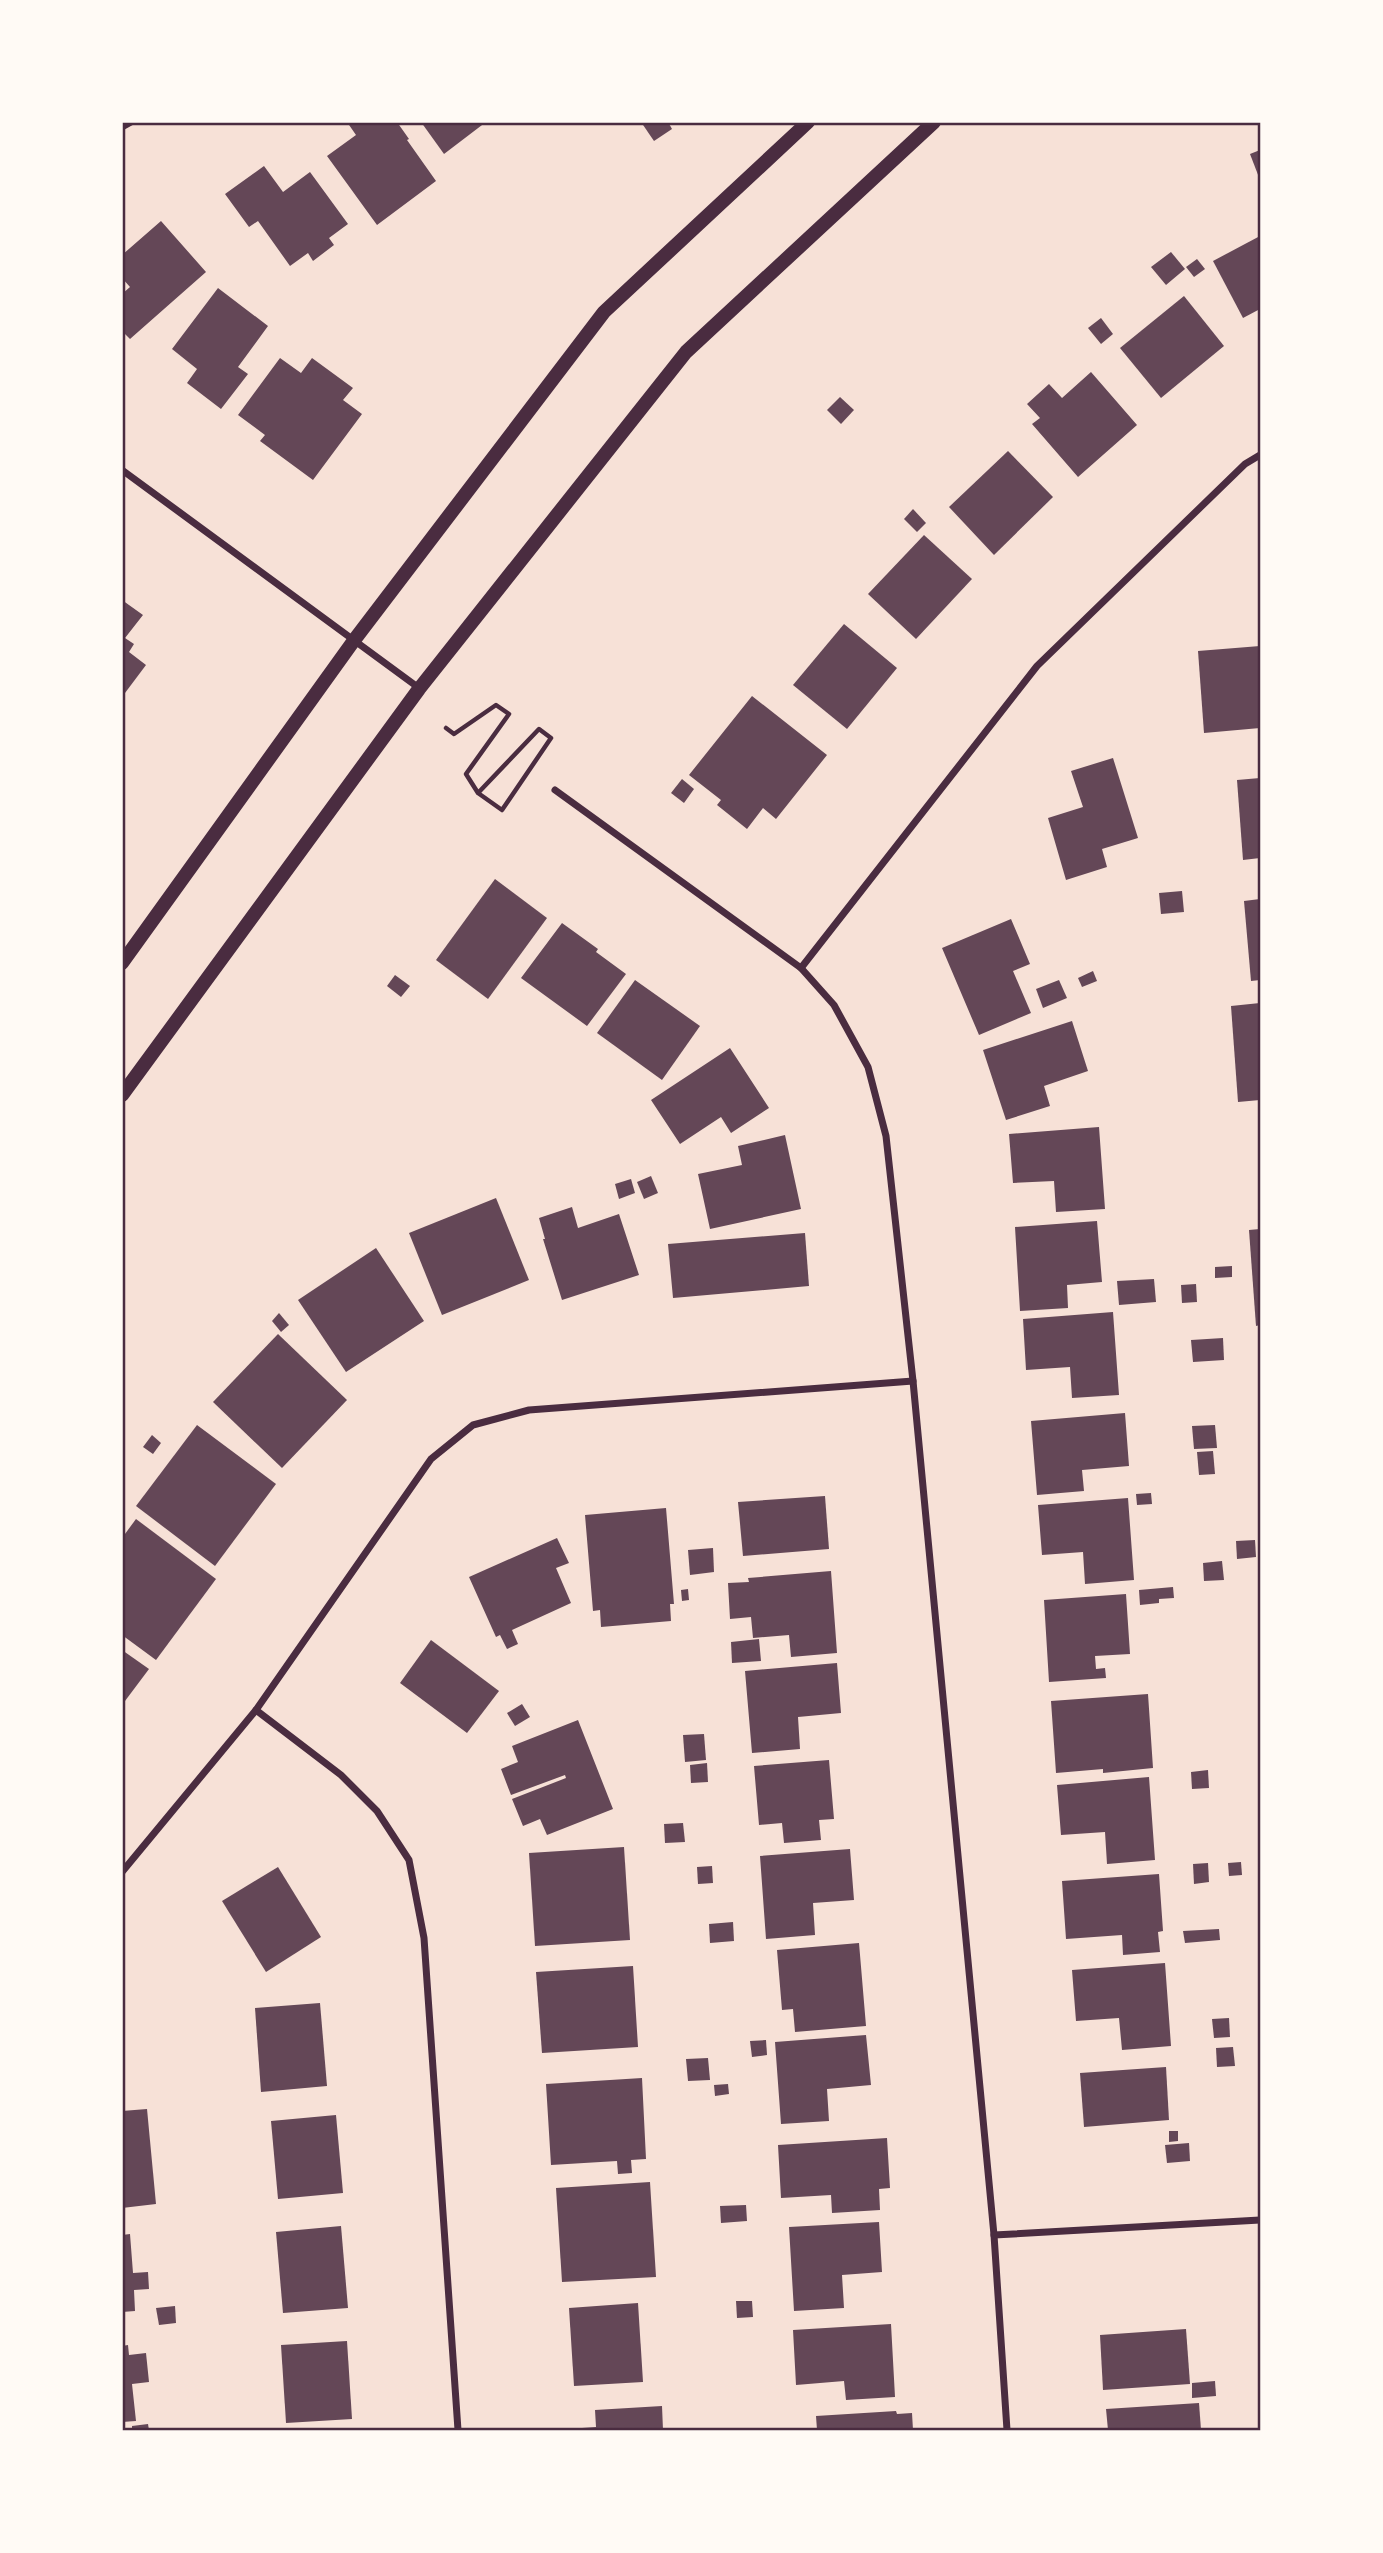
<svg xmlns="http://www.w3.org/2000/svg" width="1383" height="2553" viewBox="0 0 1383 2553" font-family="Signika,sans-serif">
	<rect width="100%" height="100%" fill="#f7e1d7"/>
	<g fill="#644757">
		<polygon points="347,122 397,122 409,139 407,140 436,181 377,225 327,156 356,135"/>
		<polygon points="421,122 486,122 444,154"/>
		<polygon points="641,122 668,122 672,129 654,141"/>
		<polygon points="1260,150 1260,180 1250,154"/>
		<polygon points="264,166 283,192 310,172 348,224 329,238 334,245 313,261 308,253 290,266 258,221 249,227 225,194"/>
		<polygon points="161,221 206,272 130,339 122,331 122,294 130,287 122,278 122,255"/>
		<polygon points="1260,236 1260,309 1243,318 1213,261"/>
		<polygon points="1171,252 1185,269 1166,285 1151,267"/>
		<polygon points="1197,259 1205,269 1194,277 1186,267"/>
		<polygon points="218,288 268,326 238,367 248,374 221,409 187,383 197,369 172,349"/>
		<polygon points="1184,296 1224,346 1161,398 1120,348"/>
		<polygon points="1101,318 1113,334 1101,344 1088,328"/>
		<polygon points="280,358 301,373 312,358 353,388 343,400 362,414 313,480 260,441 265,435 238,415"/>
		<polygon points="1091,372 1137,425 1078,477 1032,424 1040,418 1027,404 1049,384 1062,398"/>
		<polygon points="840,397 854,410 841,424 827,410"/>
		<polygon points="1008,451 1053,497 994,555 949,507"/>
		<polygon points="913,509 926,523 917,532 904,519"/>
		<polygon points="924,535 972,579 916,639 868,594"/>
		<polygon points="122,600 143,615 125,638 134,644 129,652 146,665 122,697"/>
		<polygon points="844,624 897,668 847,729 793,685"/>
		<polygon points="1260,646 1260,728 1204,733 1198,651"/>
		<polygon points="752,696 827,755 776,819 763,808 747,829 717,805 721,800 689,775"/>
		<polygon points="1113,758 1138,838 1102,849 1107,867 1066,880 1048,818 1083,807 1071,771"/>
		<polygon points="1260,778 1260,858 1243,860 1237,780"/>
		<polygon points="682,779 694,789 684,803 671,793"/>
		<polygon points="495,879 547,918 488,999 436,960"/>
		<polygon points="1182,891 1184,912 1161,914 1159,893"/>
		<polygon points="1260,899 1260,980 1251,981 1244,901"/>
		<polygon points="1011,919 1030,964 1013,971 1031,1013 979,1035 942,948"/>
		<polygon points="562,923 598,949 596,952 626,974 587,1026 521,978"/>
		<polygon points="1093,971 1097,981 1082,987 1078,978"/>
		<polygon points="395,975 410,986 401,997 387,986"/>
		<polygon points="635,980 700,1026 662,1080 597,1033"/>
		<polygon points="1059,980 1067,998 1043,1008 1036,989"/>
		<polygon points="1260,1003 1260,1100 1238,1102 1231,1006"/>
		<polygon points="1072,1021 1088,1071 1044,1086 1050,1106 1006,1120 983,1050"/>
		<polygon points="730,1048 769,1108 731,1133 721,1117 680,1144 651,1100"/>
		<polygon points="1099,1127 1105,1209 1056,1212 1054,1181 1013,1183 1009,1134"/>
		<polygon points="785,1135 801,1209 710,1229 698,1174 742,1165 738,1146"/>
		<polygon points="651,1176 658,1193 644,1199 637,1182"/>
		<polygon points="631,1179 635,1193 619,1199 615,1184"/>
		<polygon points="496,1198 529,1280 442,1315 409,1233"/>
		<polygon points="572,1207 578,1228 619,1214 639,1275 562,1300 543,1239 545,1239 539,1218"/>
		<polygon points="1097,1221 1102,1282 1067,1285 1068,1308 1020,1311 1015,1227"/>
		<polygon points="1260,1229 1260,1325 1256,1326 1249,1230"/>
		<polygon points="805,1233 809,1286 673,1298 668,1244"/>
		<polygon points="376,1248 424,1321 346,1372 298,1300"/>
		<polygon points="1232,1266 1232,1277 1215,1278 1215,1267"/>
		<polygon points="1154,1279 1156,1302 1119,1305 1117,1281"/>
		<polygon points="1196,1284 1197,1302 1182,1303 1181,1285"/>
		<polygon points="1113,1312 1119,1395 1072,1398 1070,1367 1026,1370 1023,1319"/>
		<polygon points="279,1313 289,1325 281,1332 272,1321"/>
		<polygon points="278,1334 347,1400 282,1468 213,1402"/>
		<polygon points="1223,1338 1224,1360 1193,1362 1191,1340"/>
		<polygon points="1125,1413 1129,1466 1082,1470 1084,1491 1037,1495 1031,1421"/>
		<polygon points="197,1425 276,1484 215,1566 136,1506"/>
		<polygon points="1215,1425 1217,1448 1194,1449 1192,1426"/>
		<polygon points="152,1435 161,1443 153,1454 143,1447"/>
		<polygon points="1213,1451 1215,1474 1199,1475 1197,1452"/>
		<polygon points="1151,1493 1152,1504 1137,1505 1136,1494"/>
		<polygon points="825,1496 829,1549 743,1556 738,1502"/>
		<polygon points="1128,1498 1134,1580 1085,1584 1083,1552 1042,1555 1038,1505"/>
		<polygon points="666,1508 674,1604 670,1604 671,1621 601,1627 600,1610 593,1611 585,1515"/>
		<polygon points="136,1519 216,1579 156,1660 122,1635 122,1538"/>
		<polygon points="557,1538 569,1563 556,1568 571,1603 512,1630 518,1644 507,1649 500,1635 496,1637 469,1577"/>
		<polygon points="1255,1540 1256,1557 1237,1559 1236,1541"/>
		<polygon points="713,1548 714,1572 690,1575 688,1550"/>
		<polygon points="1222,1561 1224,1580 1204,1581 1203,1563"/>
		<polygon points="831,1571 837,1653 791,1657 789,1635 753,1638 751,1617 730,1619 728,1583 749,1582 748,1578"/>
		<polygon points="1173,1587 1174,1598 1159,1599 1159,1603 1140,1605 1139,1590"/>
		<polygon points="688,1589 689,1600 682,1601 681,1590"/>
		<polygon points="1126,1594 1130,1654 1095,1656 1096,1669 1105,1668 1106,1678 1049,1682 1044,1600"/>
		<polygon points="759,1639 761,1661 732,1663 731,1642"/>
		<polygon points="431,1640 499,1691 467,1733 400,1683"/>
		<polygon points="122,1650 149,1669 122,1705"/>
		<polygon points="837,1663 841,1713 798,1717 800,1749 752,1753 745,1671"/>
		<polygon points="1148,1694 1153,1768 1103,1773 1103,1769 1056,1773 1051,1701"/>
		<polygon points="522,1704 530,1717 515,1726 507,1713"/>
		<polygon points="578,1720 613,1809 547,1835 540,1819 523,1826 512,1799 566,1778 565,1775 511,1795 501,1769 518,1762 512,1746"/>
		<polygon points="704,1734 706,1760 685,1762 683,1735"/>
		<polygon points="829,1760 834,1819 819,1820 821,1840 784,1843 782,1823 759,1825 754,1766"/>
		<polygon points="707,1763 708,1782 691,1783 690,1765"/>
		<polygon points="1208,1770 1209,1788 1192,1789 1191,1772"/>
		<polygon points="1149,1777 1155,1860 1107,1864 1105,1832 1061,1835 1057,1785"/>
		<polygon points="683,1823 685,1842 665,1843 664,1824"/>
		<polygon points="624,1847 630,1940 535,1946 529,1853"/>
		<polygon points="850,1849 854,1900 813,1903 815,1935 766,1939 760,1856"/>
		<polygon points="1241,1862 1242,1875 1229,1876 1228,1863"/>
		<polygon points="1208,1863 1209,1882 1194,1884 1193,1864"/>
		<polygon points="712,1866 713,1883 698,1884 697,1867"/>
		<polygon points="278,1867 321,1937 266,1972 222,1901"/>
		<polygon points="1159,1874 1163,1931 1158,1932 1160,1952 1123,1955 1122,1935 1066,1939 1062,1881"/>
		<polygon points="733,1922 734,1941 710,1943 709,1924"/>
		<polygon points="1219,1929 1220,1940 1185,1943 1183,1931"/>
		<polygon points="859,1943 866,2026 795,2032 793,2009 782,2010 777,1950"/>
		<polygon points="1165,1963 1171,2046 1122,2050 1119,2018 1076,2021 1072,1970"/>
		<polygon points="633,1966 638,2047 542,2053 536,1972"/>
		<polygon points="320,2003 327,2086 261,2092 255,2008"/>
		<polygon points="1229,2018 1230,2037 1214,2038 1212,2019"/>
		<polygon points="866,2035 871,2085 827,2089 829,2121 781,2124 775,2042"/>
		<polygon points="766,2040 767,2055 752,2057 750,2041"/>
		<polygon points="1233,2047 1235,2066 1217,2067 1216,2048"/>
		<polygon points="708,2058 710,2080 688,2081 686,2059"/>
		<polygon points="1166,2067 1169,2120 1084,2127 1080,2073"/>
		<polygon points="642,2078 646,2159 631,2160 632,2173 618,2174 617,2161 551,2165 546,2084"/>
		<polygon points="728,2084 729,2094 715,2096 714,2085"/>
		<polygon points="147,2109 156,2204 122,2208 122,2111"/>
		<polygon points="336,2115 343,2193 278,2199 271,2121"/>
		<polygon points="1169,2131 1178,2131 1178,2141 1169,2142"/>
		<polygon points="887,2138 890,2188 879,2189 880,2210 832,2213 831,2195 781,2198 778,2145"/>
		<polygon points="1189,2143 1190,2161 1167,2163 1165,2145"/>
		<polygon points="650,2182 656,2277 562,2282 556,2188"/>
		<polygon points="746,2205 747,2221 721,2223 720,2206"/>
		<polygon points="879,2222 882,2272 842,2275 844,2308 794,2311 789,2227"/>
		<polygon points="341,2226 348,2308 283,2313 276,2232"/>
		<polygon points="130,2234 133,2273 148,2272 149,2289 134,2290 135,2311 122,2312 122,2235"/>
		<polygon points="736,2301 752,2301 753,2317 737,2318"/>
		<polygon points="638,2303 643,2382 574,2386 569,2308"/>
		<polygon points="175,2306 176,2323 159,2325 156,2308"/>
		<polygon points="891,2324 895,2397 846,2400 844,2381 796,2385 793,2330"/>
		<polygon points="1186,2329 1190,2384 1103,2390 1100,2335"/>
		<polygon points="347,2341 352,2419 286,2423 281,2345"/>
		<polygon points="128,2345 129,2355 146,2353 149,2382 132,2384 136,2421 122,2422 122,2346"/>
		<polygon points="1215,2381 1216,2396 1192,2398 1192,2383"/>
		<polygon points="1199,2403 1201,2430 1108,2430 1106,2409"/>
		<polygon points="662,2406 663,2430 582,2430 582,2428 596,2427 595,2410"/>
		<polygon points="896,2411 897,2414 912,2413 913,2430 817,2430 816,2416"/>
		<polygon points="148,2424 149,2430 132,2430 132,2426"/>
	</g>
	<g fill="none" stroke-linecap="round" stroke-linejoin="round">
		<polyline stroke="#4a2c40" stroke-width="4.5" points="446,728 454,734 496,705 509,714 466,774 478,793 502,810 551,738 539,729 478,793"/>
		<g stroke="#4a2c40" stroke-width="7">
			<polyline points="122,127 131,122"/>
			<polyline points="122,470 419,688"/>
			<polyline points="555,790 801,968 834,1005 868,1067 886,1136 913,1381 994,2235 1007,2430"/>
			<polyline points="801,968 1037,666 1245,464 1260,455"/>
			<polyline points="256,1710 341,1775 377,1811 409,1860 424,1938 458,2430"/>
			<polyline points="122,1872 256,1710 431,1459 473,1425 529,1410 913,1381"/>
			<polyline points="994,2235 1260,2220"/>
		</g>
		<g stroke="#4a2c40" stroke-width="14">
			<polyline points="122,963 355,639 604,312 808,122"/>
			<polyline points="122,1095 419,689 686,352 934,122"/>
		</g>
	</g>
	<rect width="1383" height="2553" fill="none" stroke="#fffaf5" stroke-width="248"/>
	<rect x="124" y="124" width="1135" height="2305" fill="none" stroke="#4a2c40" stroke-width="2.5"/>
</svg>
